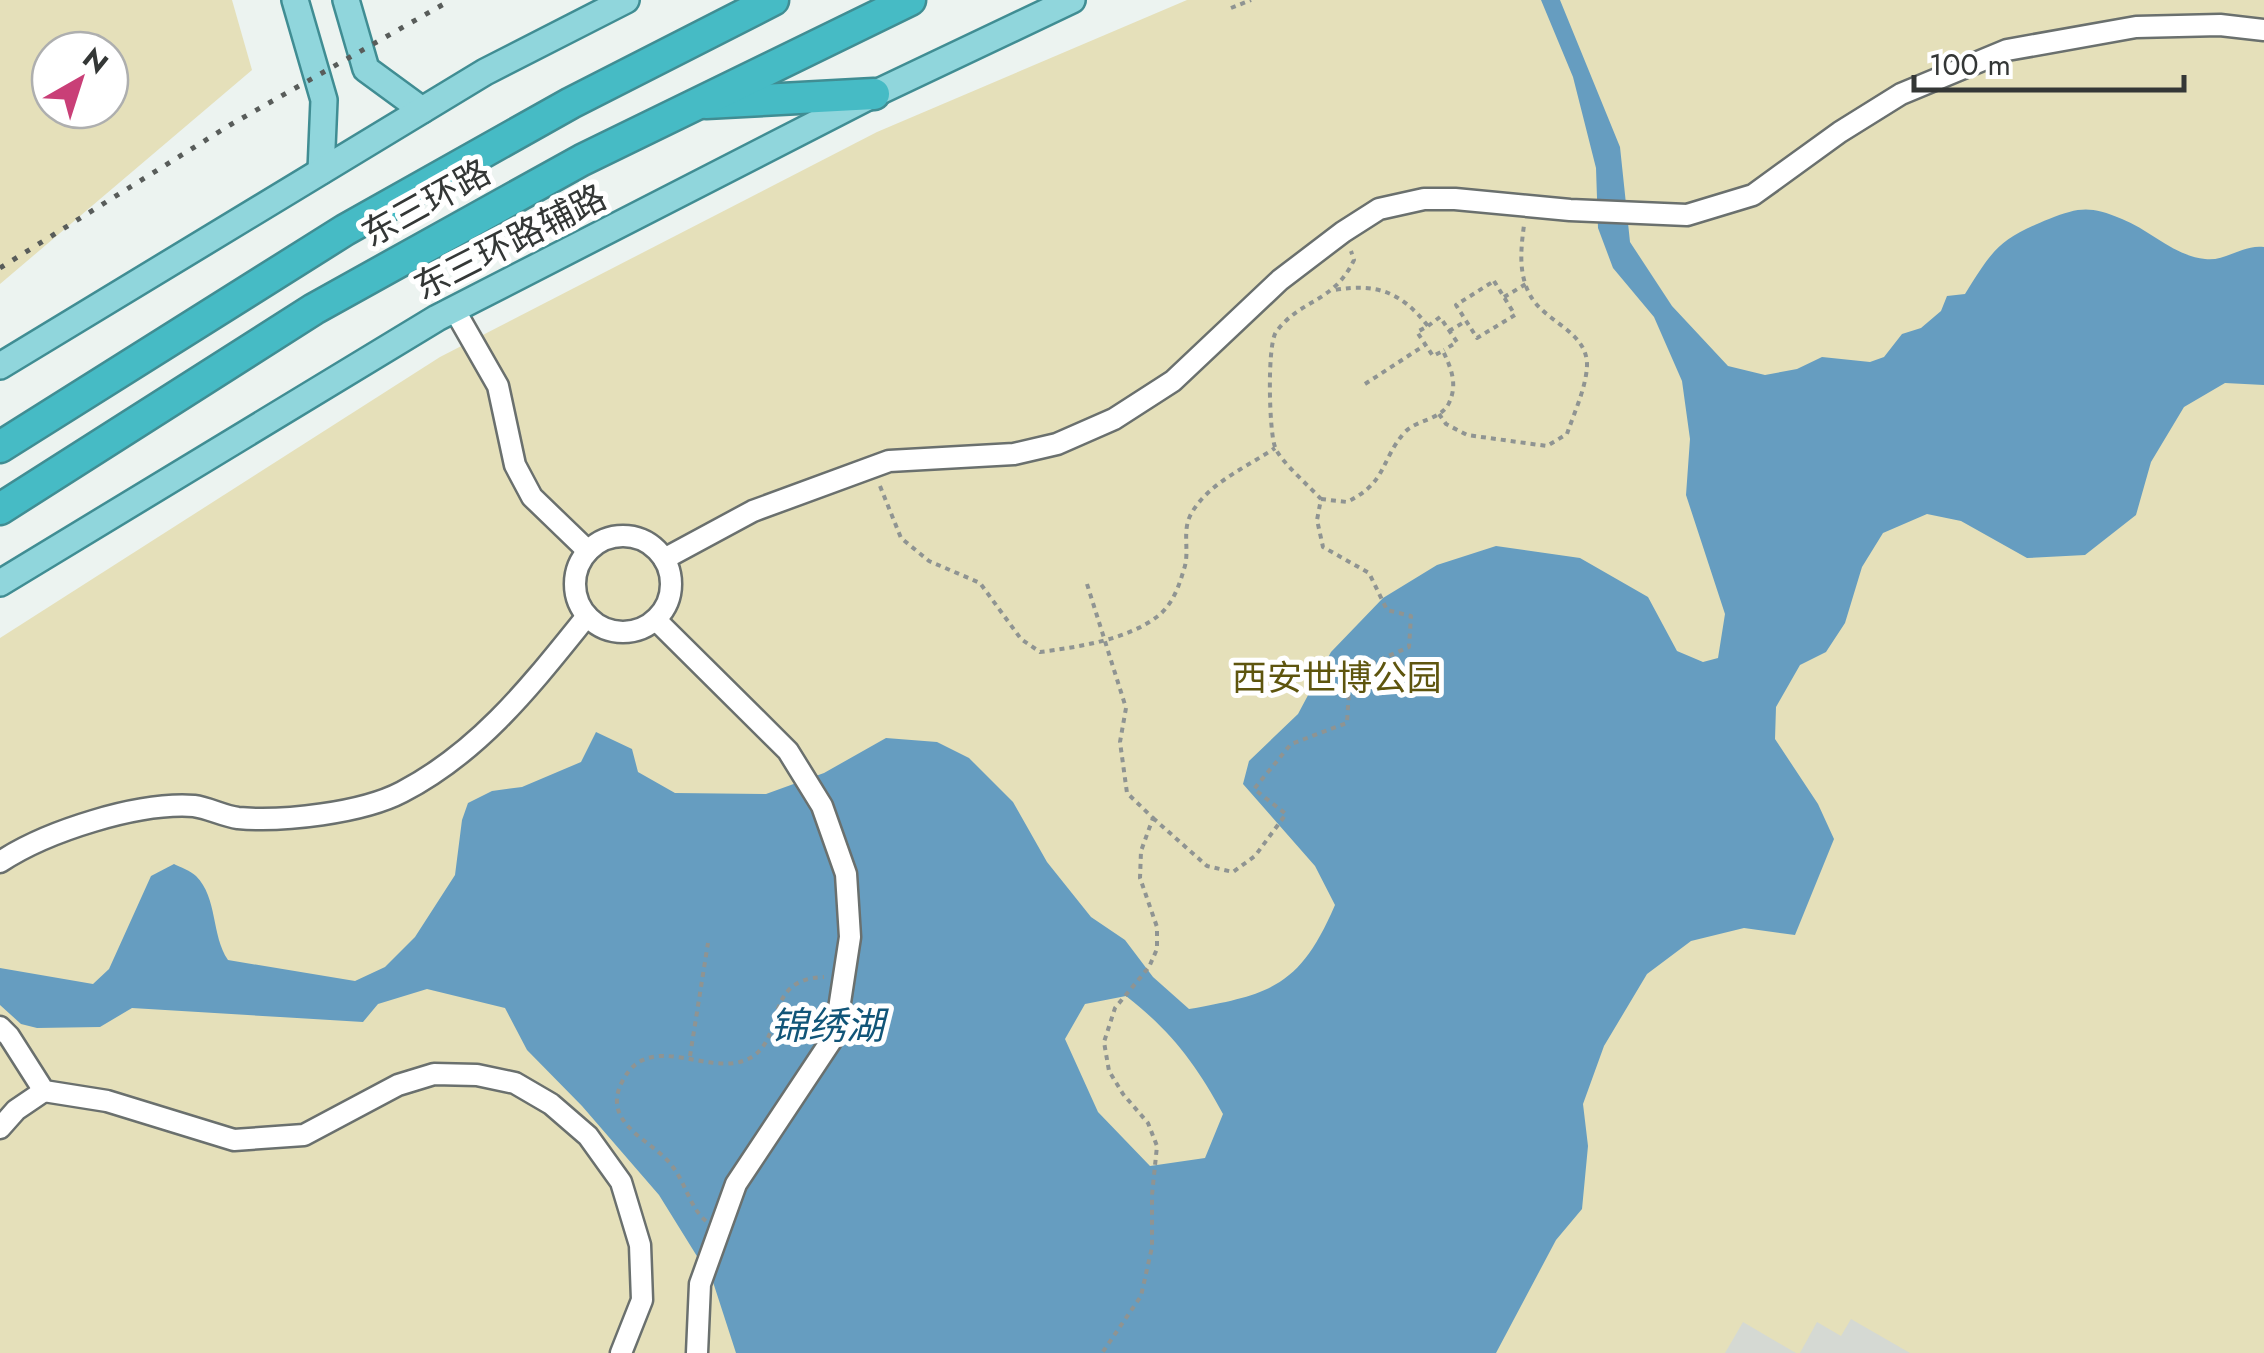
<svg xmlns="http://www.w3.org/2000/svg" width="2264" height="1353" viewBox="0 0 2264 1353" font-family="Jost,'Noto Sans SC',sans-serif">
	<rect width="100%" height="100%" fill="#ecf3f0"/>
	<g fill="#e5e0ba" fill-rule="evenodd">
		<path d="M 0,0 L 232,0 L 252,70 L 0,284 ZM 110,50 L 110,110 L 50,110 L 50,50 Z"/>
		<polygon points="1187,0 2264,0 2264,1353 0,1353 0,638 440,357 877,132"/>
	</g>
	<path fill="#669dc0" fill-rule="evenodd" d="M 1541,0 L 1560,0 L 1620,147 L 1630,242 L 1672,306 L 1728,366 L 1765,375 L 1797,369 L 1822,357 L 1870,362 L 1884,357 L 1902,334 L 1921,328 L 1941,311 L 1947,296 L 1965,294 C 1993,249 1999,239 2049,219 C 2080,207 2090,206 2122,219 C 2150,230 2174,256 2205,259 C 2225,262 2243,244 2264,247 L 2264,385 L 2225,383 L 2184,407 L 2151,462 L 2136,515 L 2085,555 L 2027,558 L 1961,521 L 1927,514 L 1883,533 L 1862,567 L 1845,623 L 1826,652 L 1800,665 L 1776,707 L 1775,739 L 1818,804 L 1834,839 L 1795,935 L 1744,928 L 1691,941 L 1647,974 L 1604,1046 L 1583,1104 L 1588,1146 L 1582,1209 L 1556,1240 L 1496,1353 L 736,1353 L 713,1282 L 659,1195 L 582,1106 L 527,1050 L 505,1008 L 427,989 L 378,1004 L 363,1022 L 132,1008 L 100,1027 L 37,1028 L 21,1024 L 0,1005 L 0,968 L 93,984 L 109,969 L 151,876 L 174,864 C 180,867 191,871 196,876 C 218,898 211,935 228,960 L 355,981 L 385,967 L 415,937 L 455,875 L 462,820 L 468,803 L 492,791 L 522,787 L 581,762 L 596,732 L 632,749 L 638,772 L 675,793 L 766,794 L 824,773 L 886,738 L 937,742 L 969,758 L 1013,802 L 1047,862 L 1091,917 L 1125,940 L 1153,977 L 1189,1009 C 1272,994 1300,986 1335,905 L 1315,866 L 1243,784 L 1249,761 L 1298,714 L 1331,652 L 1383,598 L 1437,565 L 1496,546 L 1580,558 L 1648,597 L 1677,651 L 1703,662 L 1718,658 L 1725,614 L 1686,495 L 1690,439 L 1682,381 L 1654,317 L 1613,268 L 1598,228 L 1596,168 L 1573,77 ZM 1126,996 C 1171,1031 1196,1064 1223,1114 L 1205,1158 L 1150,1166 L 1098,1112 L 1065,1039 L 1085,1004 Z"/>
	<g fill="#d5d9d3">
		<polygon points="1851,1319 1910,1353 1800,1353 1817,1322 1841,1336"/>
		<polygon points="1743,1322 1796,1353 1725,1353"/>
	</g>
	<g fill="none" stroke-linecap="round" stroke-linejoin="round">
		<g stroke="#6a706e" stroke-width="25">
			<g id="minor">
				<polyline points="454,309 498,386 515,465 532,497 588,551"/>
				<circle cx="623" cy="584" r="48"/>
				<polyline points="664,559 753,511 889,461 1014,454 1057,444 1114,419 1173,381 1280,280 1343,232 1379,209 1424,199 1455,199 1570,210 1687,215 1753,195 1840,132 1901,94 2007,50 2136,27 2220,25 2264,30"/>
				<polyline points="656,620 788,751 822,806 846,874 850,937 835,1035 736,1184 700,1284 697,1353"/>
				<path d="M 0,862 C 47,831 138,802 194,806 C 209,808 223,816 238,818 C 283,822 362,813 402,792 C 481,751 532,684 587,616"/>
				<polyline points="0,1027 9,1036 44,1091 107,1101 234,1140 304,1135 398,1085 434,1074 477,1075 515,1083 551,1104 588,1136 621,1182 640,1245 642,1300 621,1353"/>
				<polyline points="0,1128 16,1110 44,1091"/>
			</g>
		</g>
		<g stroke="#408d93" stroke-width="30">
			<g id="major">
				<polyline points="295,0 324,100 321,171"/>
				<polyline points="346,0 366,69 422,110"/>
				<polyline points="0,366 485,72 626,0"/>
				<polyline points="0,583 437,318 874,94 1072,0"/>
			</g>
		</g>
		<g stroke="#408d93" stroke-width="35">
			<g id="highway">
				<polyline points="706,103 874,94"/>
				<polyline points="0,447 345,230 571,103 773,0"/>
				<polyline points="0,509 314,309 582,160 910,0"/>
			</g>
		</g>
		<g stroke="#8f9492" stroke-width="4" stroke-dasharray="5 5" stroke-linecap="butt">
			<polyline points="1231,8 1251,0"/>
			<polygon points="1494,281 1515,315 1477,338 1456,305"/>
			<polyline points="1504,297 1526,284"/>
			<polyline points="1428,326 1440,317 1457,342 1444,350"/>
			<polyline points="1449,331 1466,321"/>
			<polyline points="1365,384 1425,345"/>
			<path d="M 1439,414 L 1446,424 L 1467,435 L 1547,446 L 1567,434 C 1574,413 1586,388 1587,366 C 1588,331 1544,322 1530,295 C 1518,273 1521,248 1524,225"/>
			<path d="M 880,486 L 901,538 L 929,561 L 980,583 L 1021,639 L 1040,652 C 1078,647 1127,640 1158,616 C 1173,604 1179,586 1184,569 C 1190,552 1182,533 1190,516 C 1206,484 1247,467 1275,448"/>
			<path d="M 1321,499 L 1347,502 C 1388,482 1380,460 1405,432 C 1418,419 1441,420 1449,403 C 1458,384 1451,368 1443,351 L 1433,356 L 1417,332 L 1428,326 C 1401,292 1377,283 1335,290"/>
			<polyline points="1087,584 1126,708 1120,742 1127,793 1153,818 1141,851 1140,878 1157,927 1157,949 1149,967 1115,1008 1104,1042 1109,1071 1123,1094 1148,1123 1157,1146 1152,1195 1152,1247 1141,1296 1102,1353"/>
			<path d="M 1153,818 L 1207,866 L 1233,872 L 1255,856 L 1286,814 L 1254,789 L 1291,744 L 1347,723 L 1350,673 L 1409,647 L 1411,616 L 1387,610 L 1369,573 L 1323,547 L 1317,520 L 1321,499 C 1310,487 1279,460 1275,447 C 1269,431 1267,345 1276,332 C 1301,298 1333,304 1354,260 L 1351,251"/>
			<polyline points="690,1056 708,943"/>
			<path d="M 706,1221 C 687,1205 686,1178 665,1158 C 644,1137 601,1120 623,1080 C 650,1029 709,1078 748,1059 C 788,1040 760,979 824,977"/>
		</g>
		<use href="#minor" stroke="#fff" stroke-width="20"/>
		<use href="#major" stroke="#90d6dc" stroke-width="25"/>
		<use href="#highway" stroke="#46bbc5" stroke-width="30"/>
		<polyline stroke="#585c5a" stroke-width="5" stroke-dasharray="5 10" stroke-linecap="butt" points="0,268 230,125 451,0"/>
	</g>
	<g text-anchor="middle" stroke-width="10" stroke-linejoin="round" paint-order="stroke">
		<g font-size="35" fill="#343736" stroke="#fff">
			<text transform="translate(426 203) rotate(-29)" y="12">东三环路</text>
			<text transform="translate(510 242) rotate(-27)" y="12">东三环路辅路</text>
		</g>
		<g font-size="35" fill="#5e550e" stroke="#fff">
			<text x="1337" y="690">西安世博公园</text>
		</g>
		<g font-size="38" font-style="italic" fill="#115578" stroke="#fff">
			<text x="827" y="1039">锦绣湖</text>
		</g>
	</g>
	<g transform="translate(80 80) rotate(39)"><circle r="48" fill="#ffffff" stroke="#aeafaf" stroke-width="2.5"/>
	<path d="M0-8L18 38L0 25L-18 38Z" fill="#c93f77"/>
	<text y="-15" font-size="28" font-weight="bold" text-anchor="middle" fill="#343736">N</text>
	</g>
	<path d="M1914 75v15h270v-15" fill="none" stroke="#343736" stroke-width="5"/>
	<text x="1929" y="75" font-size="30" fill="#343736" stroke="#ffffff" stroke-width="8" paint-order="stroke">100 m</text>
</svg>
